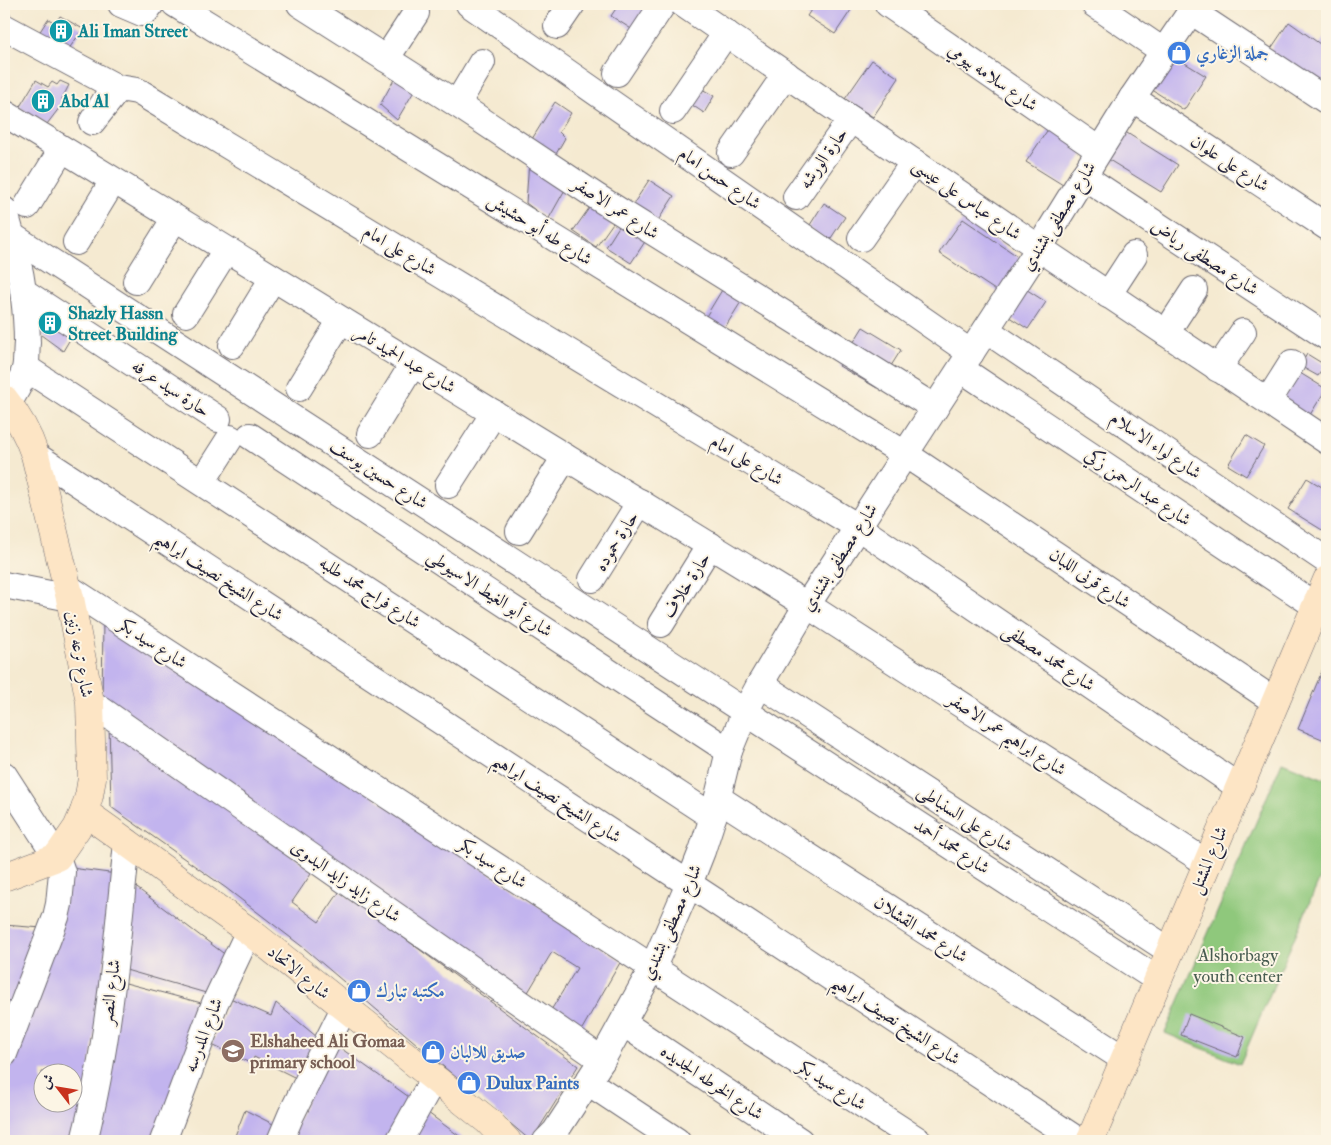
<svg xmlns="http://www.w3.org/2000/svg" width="1331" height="1145" viewBox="0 0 1331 1145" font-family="'IM FELL Double Pica',Amiri,serif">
	<rect width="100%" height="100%" fill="#fcf5e5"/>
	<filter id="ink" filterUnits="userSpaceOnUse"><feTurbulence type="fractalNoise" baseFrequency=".02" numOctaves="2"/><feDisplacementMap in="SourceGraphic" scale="10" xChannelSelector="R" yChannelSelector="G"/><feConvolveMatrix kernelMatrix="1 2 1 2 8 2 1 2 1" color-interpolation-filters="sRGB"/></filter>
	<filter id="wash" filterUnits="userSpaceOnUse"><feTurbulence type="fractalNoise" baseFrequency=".0096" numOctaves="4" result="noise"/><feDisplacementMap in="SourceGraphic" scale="20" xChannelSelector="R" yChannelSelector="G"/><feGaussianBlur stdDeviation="1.12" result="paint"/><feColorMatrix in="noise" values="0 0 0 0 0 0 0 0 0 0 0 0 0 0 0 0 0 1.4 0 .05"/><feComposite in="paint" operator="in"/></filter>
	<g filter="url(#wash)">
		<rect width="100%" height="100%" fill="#f5ead1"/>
		<polygon fill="#8fc87b" stroke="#58755b" points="1282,762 1327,780 1327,862 1240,1064 1165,1033"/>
		<g id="blocks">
			<g fill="#c2b4ee" fill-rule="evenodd">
				<polygon points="619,4 654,4 636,32 611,16"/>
				<polygon points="815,4 855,4 835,34 807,16"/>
				<polygon points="60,16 83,29 68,50 39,33 48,19 56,23"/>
				<polygon points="1289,22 1320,44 1327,32 1327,97 1264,59"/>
				<polygon points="1167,52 1206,76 1184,110 1146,86"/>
				<polygon points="872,60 899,78 873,117 845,99"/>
				<polygon points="397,74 416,88 397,120 380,105"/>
				<polygon points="36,80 48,87 52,82 57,85 60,81 69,85 62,99 63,103 47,124 19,108"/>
				<polygon points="702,89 714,96 704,113 692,105"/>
				<polygon points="555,102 571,113 559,132 565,138 556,154 532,139"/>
				<polygon points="1051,125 1087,148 1063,185 1026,162"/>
				<polygon points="1119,128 1178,165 1161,192 1101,155"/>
				<polygon points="529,160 567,186 548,220 526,203"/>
				<polygon points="649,180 674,196 657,222 632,206"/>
				<polygon points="597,197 620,213 596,247 573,231"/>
				<polygon points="824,203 845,217 829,241 808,228"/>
				<polygon points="625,217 650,234 631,263 606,247"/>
				<polygon points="963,219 1023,260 1001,294 939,253"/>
				<polygon points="725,285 744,297 724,329 705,318"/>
				<polygon points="1021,286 1046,302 1028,329 1003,313"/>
				<polygon points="27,312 76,329 63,351 37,332"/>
				<polygon points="863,327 901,350 877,388 839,366"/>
				<polygon points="1307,354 1325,365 1318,376 1300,366"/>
				<polygon points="1300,373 1326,389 1308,418 1281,402"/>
				<polygon points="1246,435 1264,446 1246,476 1228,465"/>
				<polygon points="1307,478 1327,490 1327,533 1288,509"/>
				<polygon points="103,617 621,961 578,1036 548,1015 577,968 552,952 524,999 102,706"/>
				<polygon points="1327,659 1327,741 1298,729"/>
				<polygon points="109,722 313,871 292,902 319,922 340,891 578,1066 531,1141 304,948 226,888 111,807"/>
				<path d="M 71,868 L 117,874 L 79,1141 L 4,1141 L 4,1070 L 32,996 ZM 42,1072 L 72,1072 L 72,1102 L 42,1102 Z"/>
				<polygon points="129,882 227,956 213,995 119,968"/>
				<polygon points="4,925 42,928 4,1031"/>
				<polygon points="118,981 209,1005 159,1141 90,1141"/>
				<polygon points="230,998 271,1016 276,1003 317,1037 298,1079 254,1057 252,1064 212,1045"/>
				<polygon points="1189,1014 1245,1037 1237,1057 1181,1035"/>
				<polygon points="332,1042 416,1102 394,1141 289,1141"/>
				<polygon points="420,1107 466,1141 403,1141"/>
				<polygon points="245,1110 277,1126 271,1141 233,1141"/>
			</g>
		</g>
	</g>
	<g filter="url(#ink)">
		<use href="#blocks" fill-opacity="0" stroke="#6c6870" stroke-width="1"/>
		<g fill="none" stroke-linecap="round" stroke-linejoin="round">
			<g stroke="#6c6870" stroke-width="28">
				<g id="street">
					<polyline points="121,4 142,13 146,11 151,4"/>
					<polyline points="175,4 905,454 1276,702"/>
					<polyline points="300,4 457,104 597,197 935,408"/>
					<polyline points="469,4 971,353"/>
					<polyline points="683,4 1039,248 1327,441"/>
					<polyline points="888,4 1099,150"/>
					<polyline points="1094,4 1163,51"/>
					<polyline points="1191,11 1327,101"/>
					<polyline points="557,26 572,4"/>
					<polyline points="4,27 114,86 92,122 119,88 137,91 141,93 858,527 1239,787"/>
					<polyline points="386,59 416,13"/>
					<polyline points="617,73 663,4"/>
					<polyline points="1132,98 1327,227"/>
					<polyline points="457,104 482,62"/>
					<polyline points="673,111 726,33"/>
					<polyline points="4,113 807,605 1207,863"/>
					<polyline points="731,153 786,74"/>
					<polyline points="1083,176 1327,337"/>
					<polyline points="796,197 851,119"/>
					<polyline points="27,206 62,149"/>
					<path d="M 4,210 C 18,254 27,297 27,343 C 26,351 27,361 25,369 C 22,382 14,393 8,404"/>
					<polyline points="12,236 1158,980"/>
					<polyline points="861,238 914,162"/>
					<polyline points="76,242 113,181"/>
					<polyline points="136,281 175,218"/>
					<polyline points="24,292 218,419"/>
					<polyline points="1108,295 1134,255"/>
					<polyline points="186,314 226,250"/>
					<polyline points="986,330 1327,561"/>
					<polyline points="1166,333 1194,290"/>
					<polyline points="232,345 273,278"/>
					<polyline points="26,368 713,817"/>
					<polyline points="961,369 1316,606"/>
					<polyline points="1218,369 1243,332"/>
					<polyline points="299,388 341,320"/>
					<polyline points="1268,401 1292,363"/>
					<polyline points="370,434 413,364"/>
					<polyline points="250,436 729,751"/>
					<polyline points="35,455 689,884 1079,1141"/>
					<polyline points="202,482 230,438"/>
					<polyline points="448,485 494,413"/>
					<polyline points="519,531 565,457"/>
					<polyline points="592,579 640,502"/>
					<polyline points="4,585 70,598"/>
					<polyline points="67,587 919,1141"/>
					<polyline points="661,624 710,545"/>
					<polyline points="760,684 1170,951"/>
					<polyline points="90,702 602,1060"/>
					<polyline points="4,775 57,857 62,872 59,904 56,917 4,1054"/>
					<polyline points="718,798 1124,1059"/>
					<polyline points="623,1023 800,1141"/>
					<polyline points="588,1082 677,1141"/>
					<path d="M 84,1141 C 109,1043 117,942 127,842"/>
					<polyline points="163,1141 215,1003 249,931"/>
					<polyline points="280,1141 291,1115 344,1008"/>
					<polyline points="399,1141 434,1078"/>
					<polyline points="546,1141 555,1132 602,1060 653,967 689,884 702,851 713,817 729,751 745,712 760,684 807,605 1039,248 1132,98 1196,4"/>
				</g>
			</g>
			<g stroke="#6c6870" stroke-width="29">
				<g id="secondary">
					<path d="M 4,399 C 18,416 28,434 35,455 L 70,598 L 90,702 L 92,778 L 89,796 L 84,812 L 77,828 L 57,857 L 4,877"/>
					<path d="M 84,812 C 140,850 193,893 249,931 L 488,1121 L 507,1141"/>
					<polyline points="1090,1141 1327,580"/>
				</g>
			</g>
			<use href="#street" stroke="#fff" stroke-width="26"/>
			<use href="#secondary" stroke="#fde5c5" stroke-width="28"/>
		</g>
	</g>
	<defs>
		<g id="building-disc" transform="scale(1.25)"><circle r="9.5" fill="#0f9aa8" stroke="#fcf5e5"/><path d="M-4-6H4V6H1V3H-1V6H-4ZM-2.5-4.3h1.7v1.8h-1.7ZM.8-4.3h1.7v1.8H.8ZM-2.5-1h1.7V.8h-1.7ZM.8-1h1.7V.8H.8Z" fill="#fff"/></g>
		<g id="shop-disc" transform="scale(1.25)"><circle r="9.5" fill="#3f7fe0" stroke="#fcf5e5"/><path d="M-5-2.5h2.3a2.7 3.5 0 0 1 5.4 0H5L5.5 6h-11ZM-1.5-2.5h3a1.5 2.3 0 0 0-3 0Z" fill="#fff"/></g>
		<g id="school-disc" transform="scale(1.25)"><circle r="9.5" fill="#8d6e63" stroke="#fcf5e5"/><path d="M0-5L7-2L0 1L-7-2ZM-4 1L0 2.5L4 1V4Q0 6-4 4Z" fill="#fff"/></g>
	</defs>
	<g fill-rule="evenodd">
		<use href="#building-disc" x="61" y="31"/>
		<use href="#shop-disc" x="1179" y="53"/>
		<use href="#building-disc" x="43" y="101"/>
		<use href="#building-disc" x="50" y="323"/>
		<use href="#shop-disc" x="359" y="991"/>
		<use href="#school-disc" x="233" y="1051"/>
		<use href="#shop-disc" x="433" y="1052"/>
		<use href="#shop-disc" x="469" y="1083"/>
	</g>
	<g text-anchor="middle" stroke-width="4" stroke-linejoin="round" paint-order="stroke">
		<g font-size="18" font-weight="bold" fill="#0d838f" stroke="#fcf5e5" text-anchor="start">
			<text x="78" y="37">Ali Iman Street</text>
			<text x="60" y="107">Abd Al</text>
			<text x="68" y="319">Shazly Hassn<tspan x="68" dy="21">Street Building</tspan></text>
		</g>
		<g font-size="18" font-weight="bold" fill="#366cbe" stroke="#fcf5e5" text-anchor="start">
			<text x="1196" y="59">جملة الزغاري</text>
			<text x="376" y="997">مكتبه تبارك</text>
			<text x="450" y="1058">صديق للالبان</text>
			<text x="486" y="1089">Dulux Paints</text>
		</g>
		<g font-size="18" fill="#22223b" stroke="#fcf5e5">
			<text transform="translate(993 77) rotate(35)" y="6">شارع سلامه بيومي</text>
			<text transform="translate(823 158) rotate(-55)" y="6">حارة الورشه</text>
			<text transform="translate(1230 163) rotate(33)" y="6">شارع على علوان</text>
			<text transform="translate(720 178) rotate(35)" y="6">شارع حسن امام</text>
			<text transform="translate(967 199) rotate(35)" y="6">شارع عباس على عيسى</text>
			<text transform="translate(616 208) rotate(33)" y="6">شارع عمر الاصفر</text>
			<text transform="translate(1058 216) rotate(-58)" y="6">شارع مصطفى بشندي</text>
			<text transform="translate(540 229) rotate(32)" y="6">شارع طه أبو حشيش</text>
			<text transform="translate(400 250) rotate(31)" y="6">شارع على امام</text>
			<text transform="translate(1205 257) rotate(33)" y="6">شارع مصطفى رياض</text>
			<text transform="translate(405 359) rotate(31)" y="6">شارع عبد الحميد تامر</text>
			<text transform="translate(171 388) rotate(33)" y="6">حارة سيد عرفه</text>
			<text transform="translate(1156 445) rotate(34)" y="6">شارع لواء الاسلام</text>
			<text transform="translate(747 460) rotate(31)" y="6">شارع على امام</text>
			<text transform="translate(379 474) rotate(33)" y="6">شارع حسين يوسف</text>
			<text transform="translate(1138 487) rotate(34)" y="6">شارع عبد الرحمن زكي</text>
			<text transform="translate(616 541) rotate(-58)" y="6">حارة حموده</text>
			<text transform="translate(839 557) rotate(-57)" y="6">شارع مصطفى بشندي</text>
			<text transform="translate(219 576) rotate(33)" y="6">شارع الشيخ نصيف ابراهيم</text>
			<text transform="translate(1090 578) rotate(34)" y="6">شارع قرنى اللبان</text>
			<text transform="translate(686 585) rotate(-58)" y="6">حارة خلاف</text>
			<text transform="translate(370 592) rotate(33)" y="6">شارع فراج محمد طلبه</text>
			<text transform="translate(490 593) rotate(33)" y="6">شارع أبو الغيط الاسيوطي</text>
			<text transform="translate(153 643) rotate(33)" y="6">شارع سيد بكر</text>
			<text transform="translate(80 654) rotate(80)" y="6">شارع ترعه زنين</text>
			<text transform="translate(1049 657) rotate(34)" y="6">شارع محمد مصطفى</text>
			<text transform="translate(1007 734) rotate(33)" y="6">شارع ابراهيم عمر الاصفر</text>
			<text transform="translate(557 798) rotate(33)" y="6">شارع الشيخ نصيف ابراهيم</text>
			<text transform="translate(965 818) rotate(33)" y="6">شارع على السنباطى</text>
			<text transform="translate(952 846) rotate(33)" y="6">شارع محمد أحمد</text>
			<text transform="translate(1208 860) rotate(-67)" y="6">شارع المشتل</text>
			<text transform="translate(493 863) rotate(33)" y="6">شارع سيد بكر</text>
			<text transform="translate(346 881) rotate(35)" y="6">شارع زايد زايد البدوى</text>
			<text transform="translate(671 922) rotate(-66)" y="6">شارع مصطفى بشندي</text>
			<text transform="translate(921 929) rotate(33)" y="6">شارع محمد القشلان</text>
			<text transform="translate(299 972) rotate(39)" y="6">شارع الاتحاد</text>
			<text transform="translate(110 992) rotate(-83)" y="6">شارع النصر</text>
			<text transform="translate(896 1020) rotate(33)" y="6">شارع الشيخ نصيف ابراهيم</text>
			<text transform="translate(203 1035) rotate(-69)" y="6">شارع المدرسه</text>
			<text transform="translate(712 1082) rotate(34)" y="6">شارع الخرطه الجديده</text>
			<text transform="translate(832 1085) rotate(33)" y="6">شارع سيد بكر</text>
		</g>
		<g font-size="18" fill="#485c51" stroke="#fcf5e5">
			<text x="1238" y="961">Alshorbagy<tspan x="1238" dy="21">youth center</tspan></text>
		</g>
		<g font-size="18" font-weight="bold" fill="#785e54" stroke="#fcf5e5" text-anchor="start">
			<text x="250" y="1047">Elshaheed Ali Gomaa<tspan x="250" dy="21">primary school</tspan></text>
		</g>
	</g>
	<rect width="1331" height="1145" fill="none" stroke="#fcf5e5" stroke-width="20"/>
	<g transform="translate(58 1088) rotate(301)"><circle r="24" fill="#fcf5e5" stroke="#a5a1a1"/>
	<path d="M0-4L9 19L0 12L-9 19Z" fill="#c8321e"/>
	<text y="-8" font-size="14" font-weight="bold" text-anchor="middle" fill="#22223b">ش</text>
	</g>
</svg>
